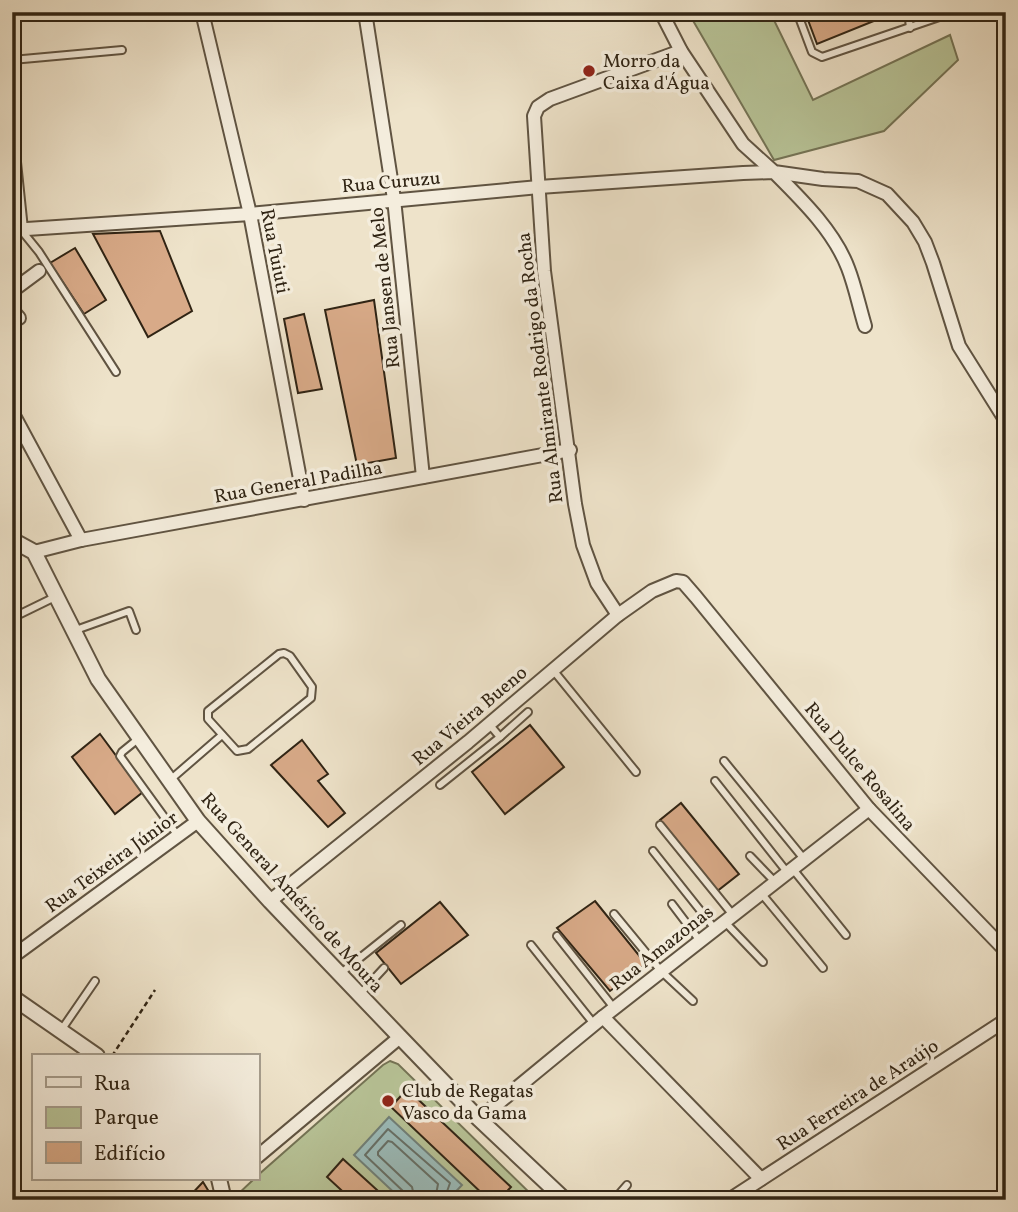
<svg xmlns="http://www.w3.org/2000/svg" width="1018" height="1212" viewBox="0 0 1018 1212" font-family="Vollkorn,serif">
	<rect width="100%" height="100%" fill="#eee3ca"/>
	<filter id="stains"><feTurbulence type="fractalNoise" baseFrequency=".00286" numOctaves="4"/><feColorMatrix values="0 0 0 0 .2 0 0 0 0 .09 0 0 0 0 .02 0 0 0 .5 -.17"/></filter>
	<radialGradient id="worn" r=".72"><stop offset=".6" stop-color="#630" stop-opacity="0"/><stop offset="1" stop-color="#630" stop-opacity=".3"/></radialGradient>
	<g fill="#b8c498" stroke="#747456" stroke-width="2">
		<polygon points="688,12 770,12 813,100 950,35 958,60 884,131 774,160"/>
		<polygon points="390,1061 398,1064 537,1200 238,1200 237,1195 254,1179 257,1179 257,1176 383,1065"/>
	</g>
	<polygon fill="#9bbdbc" stroke="#708079" stroke-width="2" points="389,1117 462,1185 448,1200 402,1200 354,1155"/>
	<g fill="none" stroke-linecap="round" stroke-linejoin="round">
		<g stroke="#667068" stroke-width="2">
			<polyline points="406,1200 404,1192 365,1155 388,1129 450,1183 444,1200"/>
			<polyline points="415,1200 412,1187 378,1155 378,1152 388,1141 392,1142 438,1184 435,1200"/>
		</g>
	</g>
	<g fill="#d8aa88" stroke="#302414" stroke-width="2">
		<polygon points="805,12 896,12 817,44"/>
		<polygon points="160,231 192,311 148,337 93,234"/>
		<polygon points="75,248 106,300 84,314 50,263"/>
		<polygon points="374,300 396,458 357,465 325,310"/>
		<polygon points="304,314 322,389 298,393 284,319"/>
		<polygon points="530,725 564,767 505,814 472,772"/>
		<polygon points="100,734 143,792 115,814 72,757"/>
		<polygon points="302,740 328,774 318,781 345,813 328,827 271,765"/>
		<polygon points="681,803 739,874 716,892 660,820"/>
		<polygon points="595,901 646,964 610,991 557,928"/>
		<polygon points="440,902 468,935 401,984 376,953"/>
		<polygon points="407,1089 511,1187 499,1200 489,1200 391,1107"/>
		<polygon points="343,1159 388,1200 352,1200 327,1177"/>
		<polygon points="203,1182 214,1200 186,1200"/>
	</g>
	<g fill="none" stroke-linecap="round" stroke-linejoin="round">
		<g stroke="#605442" stroke-width="10">
			<g id="service">
				<polyline points="797,12 812,52 822,57 954,12"/>
				<polyline points="910,28 909,19 915,12"/>
				<polyline points="1004,42 1006,41"/>
				<polyline points="12,60 122,50"/>
				<polyline points="22,231 39,252 116,372"/>
				<polyline points="12,618 55,597"/>
				<polyline points="73,631 129,611 136,630"/>
				<polygon points="284,653 290,656 312,687 311,698 248,749 237,751 208,719 208,711 279,654"/>
				<polyline points="553,670 636,772"/>
				<polyline points="489,724 500,737 528,712"/>
				<polyline points="138,739 122,752 120,756 178,836"/>
				<polyline points="724,761 804,859"/>
				<polyline points="170,780 222,735"/>
				<polyline points="715,781 787,872"/>
				<polyline points="440,785 500,737"/>
				<polyline points="660,825 733,915"/>
				<polyline points="653,851 715,929"/>
				<polyline points="750,856 775,882"/>
				<polyline points="792,868 846,935"/>
				<polyline points="761,893 823,968"/>
				<polyline points="672,904 700,941"/>
				<polyline points="614,914 661,971 693,1001"/>
				<polyline points="725,922 763,962"/>
				<polyline points="557,936 614,1008"/>
				<polyline points="531,945 594,1024"/>
				<polyline points="341,973 401,925"/>
				<polyline points="361,993 384,968"/>
				<polyline points="62,1029 95,981"/>
				<polyline points="614,1200 627,1185"/>
			</g>
		</g>
		<g stroke="#605442" stroke-width="16">
			<g id="minor">
				<polyline points="202,12 250,214 304,500"/>
				<polyline points="365,12 394,199 423,477"/>
				<polyline points="661,12 681,51 743,144 774,172 823,179 858,181 887,194 913,222 925,242 933,263 959,346 1006,421"/>
				<polyline points="12,143 21,229"/>
				<path d="M 12,230 L 250,214 L 539,187 L 743,173 L 774,172 C 801,199 834,231 848,268 C 855,286 859,306 865,326"/>
				<polyline points="12,291 39,271"/>
				<polyline points="12,310 19,318"/>
				<polyline points="12,412 81,540"/>
				<polyline points="34,552 81,540 570,450"/>
				<polyline points="618,615 597,583 583,545 575,504 544,271 534,116 538,107 550,99 681,51"/>
				<polyline points="270,901 468,742 618,615 652,591 676,581 683,582 696,597 869,809 1006,951"/>
				<polyline points="12,957 198,821"/>
				<polyline points="603,1017 761,1179"/>
				<polyline points="479,1119 603,1017 869,809"/>
				<polyline points="257,1157 400,1037"/>
				<polyline points="729,1200 1006,1020"/>
			</g>
		</g>
		<g stroke="#605442" stroke-width="18">
			<g id="tertiary">
				<polyline points="12,540 34,552 98,679 198,821 270,901 400,1037 479,1119 565,1200"/>
				<polyline points="12,997 97,1056"/>
				<polyline points="219,1179 224,1200"/>
			</g>
		</g>
		<polyline stroke="#302414" stroke-width="2.5" stroke-dasharray="5 3.5" stroke-linecap="butt" points="112,1056 155,990"/>
		<use href="#service" stroke="#f4eddd" stroke-width="6"/>
		<use href="#minor" stroke="#f4eddd" stroke-width="12"/>
		<use href="#tertiary" stroke="#f4eddd" stroke-width="14"/>
	</g>
	<g fill="#8f2418" stroke="#f4eddd" stroke-width="2.5">
		<circle cx="589" cy="71" r="7"/>
		<circle cx="388" cy="1101" r="7"/>
	</g>
	<g text-anchor="middle" stroke-width="7" stroke-linejoin="round" paint-order="stroke">
		<g font-size="19" fill="#302414" stroke="#f4eddd" text-anchor="start">
			<text x="603" y="67">Morro da<tspan x="603" dy="22">Caixa d'Água</tspan></text>
			<text x="402" y="1097">Club de Regatas<tspan x="402" dy="22">Vasco da Gama</tspan></text>
		</g>
		<g font-size="19" fill="#302414" stroke="#f4eddd">
			<text transform="translate(391 181) rotate(-5)" y="7">Rua Curuzu</text>
			<text transform="translate(276 251) rotate(79)" y="7">Rua Tuiuti</text>
			<text transform="translate(384 288) rotate(-96)" y="7">Rua Jansen de Melo</text>
			<text transform="translate(539 368) rotate(-97)" y="7">Rua Almirante Rodrigo da Rocha</text>
			<text transform="translate(298 481) rotate(-10)" y="7">Rua General Padilha</text>
			<text transform="translate(469 715) rotate(-40)" y="7">Rua Vieira Bueno</text>
			<text transform="translate(861 766) rotate(50)" y="7">Rua Dulce Rosalina</text>
			<text transform="translate(111 861) rotate(-36)" y="7">Rua Teixeira Júnior</text>
			<text transform="translate(293 892) rotate(48)" y="7">Rua General Américo de Moura</text>
			<text transform="translate(661 947) rotate(-38)" y="7">Rua Amazonas</text>
			<text transform="translate(857 1094) rotate(-33)" y="7">Rua Ferreira de Araújo</text>
		</g>
	</g>
	<rect width="1018" height="1212" fill="none" stroke="#eee3ca" stroke-width="42"/>
	<rect x="14" y="14" width="990" height="1184" fill="none" stroke="#302414" stroke-width="3.5"/>
	<rect x="21" y="21" width="976" height="1170" fill="none" stroke="#302414" stroke-width="2"/>
	<rect x="32" y="1054" width="228" height="126" fill="#f4eddd" stroke="#a69d8d" stroke-width="2"/>
	<rect x="46" y="1077" width="35" height="10" fill="#f4eddd" stroke="#a69d8d" stroke-width="2"/>
	<text x="94" y="1090" font-size="21" fill="#302414">Rua</text>
	<rect x="46" y="1107" width="35" height="21" fill="#b8c498" stroke="#a69d8d" stroke-width="2"/>
	<text x="94" y="1124" font-size="21" fill="#302414">Parque</text>
	<rect x="46" y="1142" width="35" height="21" fill="#d8aa88" stroke="#a69d8d" stroke-width="2"/>
	<text x="94" y="1160" font-size="21" fill="#302414">Edifício</text>
	<rect width="100%" height="100%" filter="url(#stains)"/>
	<rect width="100%" height="100%" fill="url(#worn)"/>
</svg>
